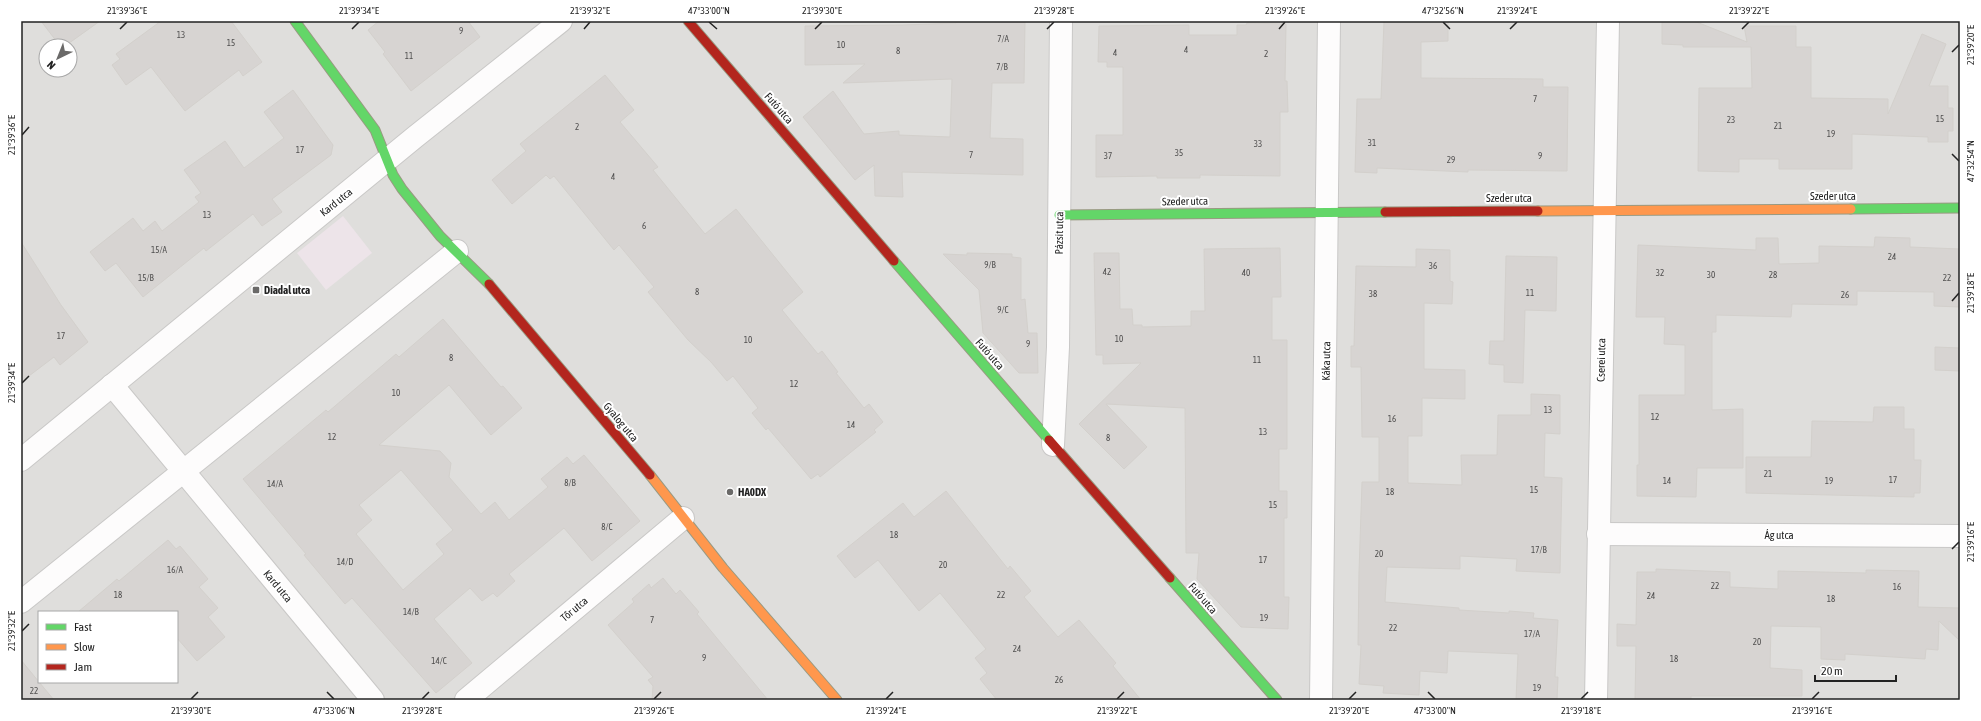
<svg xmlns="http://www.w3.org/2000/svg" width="1981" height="721" viewBox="0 0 1981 721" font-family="'Asap Condensed',sans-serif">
	<rect width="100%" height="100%" fill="#f0eeeb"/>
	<path fill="#dfdedc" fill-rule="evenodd" d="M 21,21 L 1960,21 L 1960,700 L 21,700 ZM 46,46 L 70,46 L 70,70 L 46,70 ZM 39,612 L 177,612 L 177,682 L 39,682 Z"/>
	<polygon fill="#ede4e9" points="343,216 372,253 326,290 297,253"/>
	<g fill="#d7d4d2" stroke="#d3d0cc" fill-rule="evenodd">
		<polygon points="41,21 100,21 65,46 60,46"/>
		<polygon points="161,21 231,21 262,62 243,76 239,70 185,111 151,67 126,85 112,65 120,59 116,54"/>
		<polygon points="379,21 468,21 480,37 411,91 383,54 385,52 368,30"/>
		<polygon points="956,21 1025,22 1024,83 992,83 990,138 1023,139 1023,175 902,172 903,197 875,196 874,165 855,180 803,117 833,91 864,134 899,131 899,135 950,137 952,79 843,83 865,64 805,65 805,26 903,25 956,23"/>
		<polygon points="1384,21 1448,21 1448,41 1421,42 1421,78 1543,79 1543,87 1568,87 1567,171 1468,170 1468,172 1377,168 1377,173 1355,172 1357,99 1381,99"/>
		<polygon points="1662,21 1694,21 1747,42 1744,26 1796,26 1796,47 1811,47 1811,98 1888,99 1888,114 1922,34 1946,44 1929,86 1948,86 1948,108 1953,108 1953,131 1948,131 1948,142 1928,142 1928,137 1852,134 1852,169 1779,169 1779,159 1739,159 1739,172 1698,171 1699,88 1752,88 1751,47 1683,47 1683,45 1662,44"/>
		<polygon points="1247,23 1286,24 1285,81 1287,81 1288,112 1280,112 1280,176 1200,175 1200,178 1157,178 1157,176 1096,177 1096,135 1123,135 1123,67 1107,67 1107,62 1098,62 1099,26 1189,25 1189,35 1237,35 1237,25 1246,25"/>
		<polygon points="605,75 634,110 620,122 658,167 653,170 705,234 736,209 803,292 782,310 818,354 822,351 838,372 836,373 864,408 869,404 883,422 874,430 876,432 820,477 818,474 811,479 768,428 766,430 752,413 758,408 733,376 727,381 711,362 688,340 648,292 654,287 619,245 614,250 554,176 550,179 546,175 512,204 492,180 526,151 520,144"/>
		<polygon points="293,90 333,145 331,155 272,199 282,212 262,226 253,214 206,251 204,248 143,297 116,263 105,271 90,252 133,218 143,231 155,221 162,231 199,202 195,197 201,193 184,170 225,141 244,168 284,138 264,112"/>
		<polygon points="1875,237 1910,238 1910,247 1960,249 1960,307 1934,306 1934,292 1857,291 1857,305 1792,304 1791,317 1716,315 1716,332 1712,332 1712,410 1743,409 1743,468 1697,468 1696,497 1637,496 1637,465 1639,465 1639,395 1685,395 1685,345 1664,344 1665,317 1636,317 1638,245 1756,250 1756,238 1778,238 1779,264 1819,263 1819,246 1874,247"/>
		<polygon points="21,242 61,305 88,342 60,365 54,357 21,382"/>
		<polygon points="1280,248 1281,297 1272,297 1272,340 1287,340 1287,449 1279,449 1279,491 1287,491 1287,518 1284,518 1284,597 1289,597 1288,629 1241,627 1197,579 1199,553 1186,553 1185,408 1106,404 1147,447 1124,469 1079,424 1141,363 1103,364 1103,355 1096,355 1094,253 1119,253 1120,309 1132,309 1133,325 1142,325 1142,327 1191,326 1191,311 1205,311 1204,249"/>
		<polygon points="1416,249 1450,250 1450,281 1453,282 1452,304 1424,303 1424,369 1465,370 1465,399 1422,398 1422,436 1408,436 1408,483 1462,485 1461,455 1497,455 1498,415 1531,415 1531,394 1560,395 1560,434 1545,433 1544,477 1562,478 1560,573 1516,571 1517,559 1460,556 1460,569 1387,567 1385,602 1459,608 1459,610 1509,613 1509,611 1534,613 1533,618 1558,620 1555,677 1558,677 1557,700 1516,700 1518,654 1448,651 1447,673 1420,671 1419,695 1383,693 1384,686 1359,684 1361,645 1358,645 1359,572 1362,482 1379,482 1379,437 1362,437 1361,367 1351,367 1351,346 1354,346 1356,266 1416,267"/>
		<polygon points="967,253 1012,254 1012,257 1021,258 1021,300 1025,299 1028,333 1037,333 1038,373 1019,373 983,333 979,290 943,254 967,255"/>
		<polygon points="1506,256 1557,257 1556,311 1525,310 1523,383 1504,382 1504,365 1489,364 1490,341 1504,341"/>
		<path d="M 443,319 L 501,387 L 503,386 L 522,408 L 491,435 L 449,385 L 379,445 L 440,451 L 451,463 L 449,477 L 481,514 L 495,502 L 509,520 L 548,487 L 541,479 L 567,457 L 573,464 L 584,455 L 640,521 L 592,561 L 564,528 L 509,574 L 515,581 L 497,597 L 493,593 L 482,601 L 470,588 L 434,619 L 472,663 L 436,693 L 352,598 L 345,604 L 304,555 L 306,554 L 243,479 L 326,410 L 328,412 L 396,354 L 399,357 ZM 401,470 L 453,530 L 436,544 L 444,554 L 403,590 L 356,534 L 372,520 L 359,505 Z"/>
		<polygon points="1935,347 1960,348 1960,371 1935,370"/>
		<polygon points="1874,407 1904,407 1904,429 1914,429 1914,460 1921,460 1920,493 1914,493 1914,497 1746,493 1746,457 1811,457 1812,421 1873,422"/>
		<polygon points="946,491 1008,569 1010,566 1031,591 1024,597 1058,637 1079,620 1116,663 1113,666 1141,700 997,700 980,679 987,673 975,658 986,649 940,593 919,611 878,560 855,578 837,556 903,503 914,517"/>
		<polygon points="168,540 176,549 180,546 208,579 199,587 218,608 208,617 225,637 197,661 177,638 177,612 78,612 117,579 119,581"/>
		<polygon points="1656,569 1730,572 1730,587 1778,589 1778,571 1866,573 1866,570 1919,571 1918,607 1960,608 1960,641 1939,621 1938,650 1926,649 1925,659 1845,654 1845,660 1821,659 1821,627 1771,626 1770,668 1802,670 1802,696 1691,696 1691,700 1635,700 1636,646 1617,646 1617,624 1636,625 1637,572 1656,572"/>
		<polygon points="663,578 676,594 680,590 699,612 697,614 768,700 652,700 653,686 648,680 653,677 608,625 634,602 632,599 649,584 651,588"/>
		<polygon points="21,660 39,682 54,700 21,700"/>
	</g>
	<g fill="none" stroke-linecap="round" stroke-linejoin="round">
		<g stroke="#c9c8c7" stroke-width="24">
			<g id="street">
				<polyline points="112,385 373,700"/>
				<polyline points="1053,445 1058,347 1061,21"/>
				<polyline points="21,460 415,137 561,21"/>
				<polyline points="1598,534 1960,536"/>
				<polyline points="21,602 457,251"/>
				<polyline points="466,700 683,518"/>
				<polyline points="1321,700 1329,21"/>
				<polyline points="1596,700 1608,21"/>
			</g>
		</g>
		<g stroke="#999a82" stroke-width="11">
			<g id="fast">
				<polyline points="295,21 375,130 393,175 402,189 440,236 489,284"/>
				<polyline points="1851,209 1960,208"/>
				<polyline points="1059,215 1385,212"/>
				<polyline points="894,261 1049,440"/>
				<polyline points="1170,578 1277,700"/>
			</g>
		</g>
		<g stroke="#999a82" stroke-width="11">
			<g id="slow">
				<polyline points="1538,211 1851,209"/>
				<polyline points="650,475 723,568 837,700"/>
			</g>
		</g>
		<g stroke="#999a82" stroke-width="11">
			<g id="jam">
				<polyline points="688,21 894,261"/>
				<polyline points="1385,212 1538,211"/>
				<polyline points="489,284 650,475"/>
				<polyline points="1049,440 1170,578"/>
			</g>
		</g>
		<use href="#street" stroke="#fdfcfc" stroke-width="22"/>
		<use href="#fast" stroke="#63d668" stroke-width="9"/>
		<use href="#slow" stroke="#ff974d" stroke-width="9"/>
		<use href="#jam" stroke="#b3261e" stroke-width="9"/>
	</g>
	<path fill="none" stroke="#222" stroke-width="1.5" d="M 709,22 L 717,29M 1443,22 L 1450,29M 120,29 L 127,22M 352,29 L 359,22M 584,29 L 590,22M 815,29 L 822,22M 1047,29 L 1054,22M 1279,29 L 1285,22M 1510,29 L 1517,22M 1742,29 L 1749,22M 1952,52 L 1959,45M 22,135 L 29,127M 1952,154 L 1959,161M 1952,301 L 1959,293M 22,383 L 29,376M 1952,549 L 1959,542M 22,631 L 29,624M 327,692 L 334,699M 1428,692 L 1435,699M 191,699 L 198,692M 422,699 L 429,692M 654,699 L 661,692M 886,699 L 893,692M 1117,699 L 1124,692M 1349,699 L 1356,692M 1581,699 L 1588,692M 1812,699 L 1819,692"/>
	<g fill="#6a6968" stroke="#fff" stroke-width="1.5">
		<rect x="252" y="286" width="8" height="8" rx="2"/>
		<circle cx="730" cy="492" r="4"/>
	</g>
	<g text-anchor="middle" stroke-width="4" stroke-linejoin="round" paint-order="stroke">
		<g font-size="9" fill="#4f4e4e">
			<text x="461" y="34">9</text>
			<text x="181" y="38">13</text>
			<text x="1003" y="42">7/A</text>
			<text x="231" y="46">15</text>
			<text x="841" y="48">10</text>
			<text x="1186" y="53">4</text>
			<text x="898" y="54">8</text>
			<text x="1115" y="56">4</text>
			<text x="1266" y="57">2</text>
			<text x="409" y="59">11</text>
			<text x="1002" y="70">7/B</text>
			<text x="1535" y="102">7</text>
			<text x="1940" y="122">15</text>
			<text x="1731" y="123">23</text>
			<text x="1778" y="129">21</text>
			<text x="577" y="130">2</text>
			<text x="1831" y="137">19</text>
			<text x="1372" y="146">31</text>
			<text x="1258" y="147">33</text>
			<text x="300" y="153">17</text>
			<text x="1179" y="156">35</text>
			<text x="971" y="158">7</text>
			<text x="1108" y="159">37</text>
			<text x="1540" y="159">9</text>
			<text x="1451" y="163">29</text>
			<text x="613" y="180">4</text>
			<text x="207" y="218">13</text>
			<text x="644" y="229">6</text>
			<text x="159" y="253">15/A</text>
			<text x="1892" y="260">24</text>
			<text x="990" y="268">9/B</text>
			<text x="1433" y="269">36</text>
			<text x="1107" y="275">42</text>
			<text x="1246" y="276">40</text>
			<text x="1660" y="276">32</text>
			<text x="1711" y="278">30</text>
			<text x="1773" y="278">28</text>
			<text x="146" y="281">15/B</text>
			<text x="1947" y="281">22</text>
			<text x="697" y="295">8</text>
			<text x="1530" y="296">11</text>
			<text x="1373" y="297">38</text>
			<text x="1845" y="298">26</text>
			<text x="1003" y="313">9/C</text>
			<text x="61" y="339">17</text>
			<text x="1119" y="342">10</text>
			<text x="748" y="343">10</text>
			<text x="1028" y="347">9</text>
			<text x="451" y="361">8</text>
			<text x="1257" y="363">11</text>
			<text x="794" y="387">12</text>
			<text x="396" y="396">10</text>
			<text x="1548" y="413">13</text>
			<text x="1655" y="420">12</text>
			<text x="1392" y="422">16</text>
			<text x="851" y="428">14</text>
			<text x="1263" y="435">13</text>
			<text x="332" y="440">12</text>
			<text x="1108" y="441">8</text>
			<text x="1768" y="477">21</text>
			<text x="1893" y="483">17</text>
			<text x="1667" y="484">14</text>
			<text x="1829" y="484">19</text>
			<text x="570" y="486">8/B</text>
			<text x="275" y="487">14/A</text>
			<text x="1534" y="493">15</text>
			<text x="1390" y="495">18</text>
			<text x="1273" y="508">15</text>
			<text x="607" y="530">8/C</text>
			<text x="894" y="538">18</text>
			<text x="1539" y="553">17/B</text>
			<text x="1379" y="557">20</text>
			<text x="1263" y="563">17</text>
			<text x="345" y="565">14/D</text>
			<text x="943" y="568">20</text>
			<text x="175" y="573">16/A</text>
			<text x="1715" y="589">22</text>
			<text x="1897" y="590">16</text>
			<text x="118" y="598">18</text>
			<text x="1001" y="598">22</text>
			<text x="1651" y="599">24</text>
			<text x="1831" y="602">18</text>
			<text x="411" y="615">14/B</text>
			<text x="1264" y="621">19</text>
			<text x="652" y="623">7</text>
			<text x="1393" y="631">22</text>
			<text x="1532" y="637">17/A</text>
			<text x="1757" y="645">20</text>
			<text x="1017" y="652">24</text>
			<text x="704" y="661">9</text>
			<text x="1674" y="662">18</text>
			<text x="439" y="664">14/C</text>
			<text x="1059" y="683">26</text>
			<text x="1537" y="691">19</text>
			<text x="34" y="694">22</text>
		</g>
		<g font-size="11" fill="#222" stroke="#fff">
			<text transform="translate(779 108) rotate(49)" y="4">Futó utca</text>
			<text x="1833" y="200">Szeder utca</text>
			<text x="1509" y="202">Szeder utca</text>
			<text transform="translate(1185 201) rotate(-1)" y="4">Szeder utca</text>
			<text transform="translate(336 202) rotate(-39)" y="4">Kard utca</text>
			<text transform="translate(1059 233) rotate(-89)" y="4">Pázsit utca</text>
			<text transform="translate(990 354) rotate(49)" y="4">Futó utca</text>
			<text transform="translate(1601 360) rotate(-89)" y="4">Cserei utca</text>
			<text transform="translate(1326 361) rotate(-89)" y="4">Káka utca</text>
			<text transform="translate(621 422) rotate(50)" y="4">Gyalog utca</text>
			<text x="1779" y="539">Ág utca</text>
			<text transform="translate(278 586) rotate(50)" y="4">Kard utca</text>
			<text transform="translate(1203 598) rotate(49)" y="4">Futó utca</text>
			<text transform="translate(574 609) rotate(-40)" y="4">Tőr utca</text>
		</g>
		<g font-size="11" font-weight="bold" fill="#222" stroke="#fff" text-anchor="start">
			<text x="264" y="294">Diadal utca</text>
			<text x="738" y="496">HA0DX</text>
		</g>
	</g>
	<rect width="1981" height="721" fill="none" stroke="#ffffff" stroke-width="44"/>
	<rect x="38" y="611" width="140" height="72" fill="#ffffff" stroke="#a7a7a7"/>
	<rect x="46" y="624" width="20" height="6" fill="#63d668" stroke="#a7a7a7"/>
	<text x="74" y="631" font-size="12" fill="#222222">Fast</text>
	<rect x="46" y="644" width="20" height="6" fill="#ff974d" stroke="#a7a7a7"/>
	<text x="74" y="651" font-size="12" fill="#222222">Slow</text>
	<rect x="46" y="664" width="20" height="6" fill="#b3261e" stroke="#a7a7a7"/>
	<text x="74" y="671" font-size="12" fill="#222222">Jam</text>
	<g transform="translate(58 58) rotate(223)"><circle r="19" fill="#ffffff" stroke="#a7a7a7"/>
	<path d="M0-3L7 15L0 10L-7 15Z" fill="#6a6968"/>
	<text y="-6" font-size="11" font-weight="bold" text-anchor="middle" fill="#222222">N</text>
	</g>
	<path d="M1815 675v6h81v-6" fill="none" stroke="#222222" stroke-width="2"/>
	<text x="1821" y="675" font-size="12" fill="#222222" stroke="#ffffff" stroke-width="3" paint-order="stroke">20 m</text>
	<rect x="22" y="22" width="1937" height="677" fill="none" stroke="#222" stroke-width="1.5"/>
	<g font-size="10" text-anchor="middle" fill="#222">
		<text x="127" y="14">21°39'36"E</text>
		<text x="359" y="14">21°39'34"E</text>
		<text x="590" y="14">21°39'32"E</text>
		<text x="709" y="14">47°33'00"N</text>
		<text x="822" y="14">21°39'30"E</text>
		<text x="1054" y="14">21°39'28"E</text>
		<text x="1285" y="14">21°39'26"E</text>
		<text x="1443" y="14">47°32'56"N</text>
		<text x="1517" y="14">21°39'24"E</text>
		<text x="1749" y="14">21°39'22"E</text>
		<text transform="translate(1970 45) rotate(-90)" y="4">21°39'20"E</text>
		<text transform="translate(11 135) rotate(-90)" y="4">21°39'36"E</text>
		<text transform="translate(1970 161) rotate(-90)" y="4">47°32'54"N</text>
		<text transform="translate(1970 293) rotate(-90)" y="4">21°39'18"E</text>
		<text transform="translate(11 383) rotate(-90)" y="4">21°39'34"E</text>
		<text transform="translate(1970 542) rotate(-90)" y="4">21°39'16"E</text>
		<text transform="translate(11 631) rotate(-90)" y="4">21°39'32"E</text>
		<text x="191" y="714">21°39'30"E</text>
		<text x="334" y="714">47°33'06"N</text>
		<text x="422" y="714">21°39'28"E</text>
		<text x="654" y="714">21°39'26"E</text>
		<text x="886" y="714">21°39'24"E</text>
		<text x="1117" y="714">21°39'22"E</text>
		<text x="1349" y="714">21°39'20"E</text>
		<text x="1435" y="714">47°33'00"N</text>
		<text x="1581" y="714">21°39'18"E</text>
		<text x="1812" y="714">21°39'16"E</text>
	</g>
</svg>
